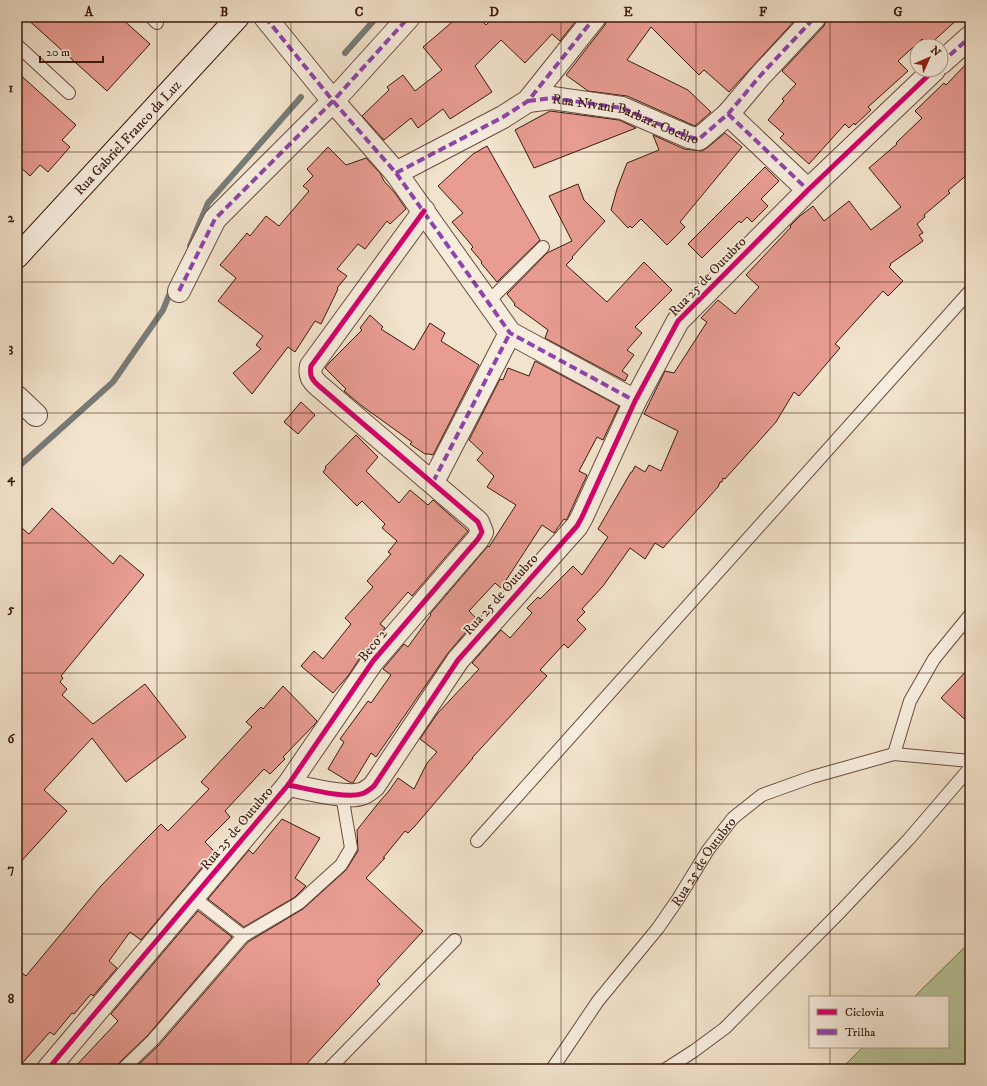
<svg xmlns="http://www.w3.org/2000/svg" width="987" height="1086" viewBox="0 0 987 1086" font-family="'IM FELL DW Pica',serif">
	<rect width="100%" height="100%" fill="#f2e3cc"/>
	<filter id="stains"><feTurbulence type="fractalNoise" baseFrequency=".005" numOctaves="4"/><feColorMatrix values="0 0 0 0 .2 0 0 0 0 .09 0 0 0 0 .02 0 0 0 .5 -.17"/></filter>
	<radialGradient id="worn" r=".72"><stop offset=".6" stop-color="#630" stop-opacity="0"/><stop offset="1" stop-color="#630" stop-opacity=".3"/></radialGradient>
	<polygon fill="#b7c49a" stroke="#7a6f54" points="970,942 970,1069 841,1069 863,1047 948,1047 948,997 914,997"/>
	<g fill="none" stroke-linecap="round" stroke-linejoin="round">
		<g stroke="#777b78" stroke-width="6">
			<polyline points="345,53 377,17"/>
			<polyline points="190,246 208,203 301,97"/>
			<polyline points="17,468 113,382 163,310 172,288"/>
		</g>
	</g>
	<g fill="#e89c92" stroke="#3c1a0d">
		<polygon points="25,17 120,17 150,44 107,91"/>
		<polygon points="458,17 478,17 486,25 494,17 579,17 560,41 552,34 525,63 501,40 475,66 492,92 450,119 443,109 418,128 411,118 384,140 362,116 389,90 387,87 403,75 415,91 442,70 423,47"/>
		<polygon points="607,17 798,17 729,92 704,70 699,75 651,27 627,60 688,90 711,112 695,126 627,96 588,91 566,75 605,25"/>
		<polygon points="827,17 960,17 928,46 922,39 898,61 908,71 868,107 871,110 855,125 854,123 849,128 845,124 809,164 780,138 784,134 768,120 784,101 782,99 796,84 782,71 824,26"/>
		<polygon points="970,60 970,172 948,191 950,193 924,215 925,217 917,224 923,233 919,235 923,241 890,264 891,265 889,267 903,281 888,296 883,291 835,344 840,348 799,396 794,392 776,422 725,479 723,478 722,482 720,482 718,487 663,548 655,543 645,559 630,548 603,586 582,609 585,612 577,620 586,629 568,648 564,644 540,670 547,676 472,758 473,758 415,826 408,833 405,831 383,858 385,858 366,878 423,931 377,981 380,984 302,1069 134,1069 159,1045 248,942 303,909 346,870 358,851 357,830 380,801 388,792 398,778 414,789 427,763 437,752 420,739 437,714 479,669 472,663 501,630 510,638 532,613 527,608 538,597 540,599 573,566 582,575 608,537 598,529 631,472 632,472 635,466 645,472 649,465 661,471 678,431 644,414 665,371 674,373 707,322 701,318 718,300 735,314 759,287 746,275 791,227 790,226 800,216 813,206 824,221 849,201 871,230 901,207 869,168 897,144 896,143 922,118 915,111 944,83 946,85"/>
		<polygon points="17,72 76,125 62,140 70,147 48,172 40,165 30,176 17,164"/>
		<polygon points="550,111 619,120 636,128 534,168 515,130"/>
		<polygon points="725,133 742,147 680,222 685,227 667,245 641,219 632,228 630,226 628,228 611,210 617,189 627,163 659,150 653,135 684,149 702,151 707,148"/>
		<polygon points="487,146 540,240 497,282 481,263 482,262 471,249 473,247 469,242 452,222 463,213 438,186 473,154"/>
		<polygon points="328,147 346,165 366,158 380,173 384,181 395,193 406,209 390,224 387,221 365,249 358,244 337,269 347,276 337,288 338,289 321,324 315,321 295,352 288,347 252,394 233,373 261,349 256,345 263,336 218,301 236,278 220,265 247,233 250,236 266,216 279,226 309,191 303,186 313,176 307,169"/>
		<polygon points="765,167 779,181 761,199 768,206 752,222 747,217 741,223 739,221 702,258 688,244"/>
		<polygon points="578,184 584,200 605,221 572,257 573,258 566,265 607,302 644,262 672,290 635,327 642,333 627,350 634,355 622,371 628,375 625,381 545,338 548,330 514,305 515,304 507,294 547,253 572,241 549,196"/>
		<polygon points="370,315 383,327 381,329 414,350 430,323 445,333 441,341 479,365 433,455 429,454 425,454 410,444 412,442 362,406 344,391 346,389 325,368 329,363 362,330 360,328"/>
		<polygon points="535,361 619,406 603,440 597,437 579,471 587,475 567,519 566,520 564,519 554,533 542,525 501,588 495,583 469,611 477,619 448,653 376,757 371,753 353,783 351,783 328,769 344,742 340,739 368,701 371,703 391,675 383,669 404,644 408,647 431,615 430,614 488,546 489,547 516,505 487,487 494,476 477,460 483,453 469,440 500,379 503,380 508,368 529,376"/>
		<polygon points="301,402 315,415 298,434 284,422"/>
		<polygon points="356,435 378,457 366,471 399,503 410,490 428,505 433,500 468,531 412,596 408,592 380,624 385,628 363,653 348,676 333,693 301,666 314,651 323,659 351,624 345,618 373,587 367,581 391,554 388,552 397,541 382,528 385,524 362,501 357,506 323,472 326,468 325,467"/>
		<polygon points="52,508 113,564 120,555 144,575 61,676 63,678 60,682 67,689 62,695 93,724 145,684 186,737 126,782 92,738 44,790 67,811 17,866 17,524 29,534"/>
		<polygon points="970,667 970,724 941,698"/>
		<polygon points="283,686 317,721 315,724 283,757 285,759 270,774 264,769 225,811 230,817 205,842 215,852 141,940 130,932 109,961 117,968 93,996 91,994 74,1014 72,1013 54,1035 50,1032 17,1069 17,969 26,976 100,887 143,842 161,824 168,831 209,789 201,782 252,727 246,722 261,707 263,709"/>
		<polygon points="282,819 320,838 295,878 306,886 295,897 244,927 208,899 249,850 253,854"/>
		<polygon points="198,911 232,937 148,1035 118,1064 116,1069 73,1069 118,1021 111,1014"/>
	</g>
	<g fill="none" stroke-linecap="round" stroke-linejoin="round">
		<g stroke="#6a4c3d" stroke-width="14">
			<g id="lane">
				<polyline points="151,17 157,23"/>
				<polyline points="17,45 69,93"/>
				<polyline points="488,302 543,247"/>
				<polyline points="894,754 910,701 934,659 970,615"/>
				<polyline points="477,841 970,291"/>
				<polyline points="193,897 243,936"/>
				<polyline points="123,1069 153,1040 243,936 299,903 341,865 351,848 342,795"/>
				<polyline points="329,1069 455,940"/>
				<path id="s1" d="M 552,1069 L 598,1001 L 658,928 L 678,899 L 708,850 L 733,818 L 762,795 L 812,777 L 894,754 L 970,761"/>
				<polyline points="666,1069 694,1051 725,1028 841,911 909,839 970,768"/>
			</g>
		</g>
		<g stroke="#6a4c3d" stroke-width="24">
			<g id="street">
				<polyline points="265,17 333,101 396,173 510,333 635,401"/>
				<polyline points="941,63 970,37"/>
				<polyline points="528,101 552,98 622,108 689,137 699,139 728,114 760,76 815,17"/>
				<polyline points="728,114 808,190"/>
				<polyline points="396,173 503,117 528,101 595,17"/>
				<polyline points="179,291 215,219 333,101 409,17"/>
				<polyline points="17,397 36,415"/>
				<polyline points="433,482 510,333"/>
				<path d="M 288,785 C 305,788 346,799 361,794 C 366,793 370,789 374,786 L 458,660 L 577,526 L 582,517 L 635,401 L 678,321 L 808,190 L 934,70"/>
				<path d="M 48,1069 L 288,785 L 373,661 L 478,539 L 482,532 L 478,522 L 319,386 C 312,380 309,375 311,366 L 424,211"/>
			</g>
		</g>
		<g stroke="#3c1a0d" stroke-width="24">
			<g id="secondary">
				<path id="s2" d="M 17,257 L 238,17"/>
			</g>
		</g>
		<use href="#lane" stroke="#f7edde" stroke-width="12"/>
		<use href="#street" stroke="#f7edde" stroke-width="22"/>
		<use href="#secondary" stroke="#f7edde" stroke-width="22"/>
		<g stroke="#8e44ad" stroke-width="4" stroke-dasharray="8 4" stroke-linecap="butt">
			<polyline points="265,17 333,101 396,173 510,333 635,401"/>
			<polyline points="941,63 970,37"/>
			<path id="s3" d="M 528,101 L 552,98 L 622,108 L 689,137 L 699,139 L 728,114 L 760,76 L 815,17"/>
			<polyline points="728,114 808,190"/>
			<polyline points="396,173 503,117 528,101 595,17"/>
			<polyline points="179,291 215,219 333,101 409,17"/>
			<polyline points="433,482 510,333"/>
		</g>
		<g stroke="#f7edde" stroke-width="8">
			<g id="cycleway">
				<path d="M 288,785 C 305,788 346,799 361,794 C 366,793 370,789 374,786 L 458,660 L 577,526 L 582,517 L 635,401 L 678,321 L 808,190 L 934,70"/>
				<path d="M 48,1069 L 288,785 L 373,661 L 478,539 L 482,532 L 478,522 L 319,386 C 312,380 309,375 311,366 L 424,211"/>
			</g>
		</g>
		<use href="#cycleway" stroke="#d6006c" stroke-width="5"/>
	</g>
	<path fill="none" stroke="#3c1a0d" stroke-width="1" stroke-opacity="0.55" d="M 157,17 L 157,1069M 291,17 L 291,1069M 426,17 L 426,1069M 561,17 L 561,1069M 696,17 L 696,1069M 830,17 L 830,997M 17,152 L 970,152M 17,282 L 970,282M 17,413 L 970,413M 17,543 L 970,543M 17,673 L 970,673M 17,804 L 970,804M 17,934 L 970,934M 830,1047 L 830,1069"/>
	<g text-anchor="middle" stroke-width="3.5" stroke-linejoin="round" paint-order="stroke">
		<g font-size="14" fill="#3c1a0d" stroke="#f7edde">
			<text dy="5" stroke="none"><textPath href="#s3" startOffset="101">Rua Nivani Barbara Coelho</textPath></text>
			<text dy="5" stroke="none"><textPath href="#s2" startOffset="163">Rua Gabriel Franco da Luz</textPath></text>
			<text transform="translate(707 276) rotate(-46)" y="5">Rua 25 de Outubro</text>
			<text transform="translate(500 594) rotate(-48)" y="5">Rua 25 de Outubro</text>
			<text transform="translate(372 645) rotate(-51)" y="5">Beco 2</text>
			<text transform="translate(236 828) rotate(-50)" y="5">Rua 25 de Outubro</text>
			<text dy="5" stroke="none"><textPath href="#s1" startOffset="257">Rua 25 de Outubro</textPath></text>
		</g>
	</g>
	<rect width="987" height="1086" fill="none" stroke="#f2e3cc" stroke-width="44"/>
	<rect x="809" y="996" width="140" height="52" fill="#f7edde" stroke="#ac998a"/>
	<rect x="817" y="1009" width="20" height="6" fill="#d6006c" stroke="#ac998a"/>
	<text x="845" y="1016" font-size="12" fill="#3c1a0d">Ciclovia</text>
	<rect x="817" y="1029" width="20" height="6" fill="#8e44ad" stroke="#ac998a"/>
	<text x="845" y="1036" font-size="12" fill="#3c1a0d">Trilha</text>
	<g transform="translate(929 58) rotate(45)"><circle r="19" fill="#f7edde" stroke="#ac998a"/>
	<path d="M0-3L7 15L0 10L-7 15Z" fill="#8f2418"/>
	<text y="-6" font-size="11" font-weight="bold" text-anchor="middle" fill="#3c1a0d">N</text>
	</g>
	<path d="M40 56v6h63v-6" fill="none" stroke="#3c1a0d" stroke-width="2"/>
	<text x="46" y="56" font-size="12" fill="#3c1a0d" stroke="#f7edde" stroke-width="3" paint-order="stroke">20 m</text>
	<rect x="22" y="22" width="943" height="1042" fill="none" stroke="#3c1a0d" stroke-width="1.5"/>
	<g font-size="13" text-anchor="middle" font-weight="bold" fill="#3c1a0d">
		<text x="89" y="16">A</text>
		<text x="224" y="16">B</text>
		<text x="359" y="16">C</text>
		<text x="494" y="16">D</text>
		<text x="628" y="16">E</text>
		<text x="763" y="16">F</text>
		<text x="898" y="16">G</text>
		<text x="11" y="92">1</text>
		<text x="11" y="222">2</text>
		<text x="11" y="352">3</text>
		<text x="11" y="482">4</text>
		<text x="11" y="613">5</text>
		<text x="11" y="743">6</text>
		<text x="11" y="873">7</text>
		<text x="11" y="1003">8</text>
	</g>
	<rect width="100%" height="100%" filter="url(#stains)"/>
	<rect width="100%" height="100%" fill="url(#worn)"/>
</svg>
